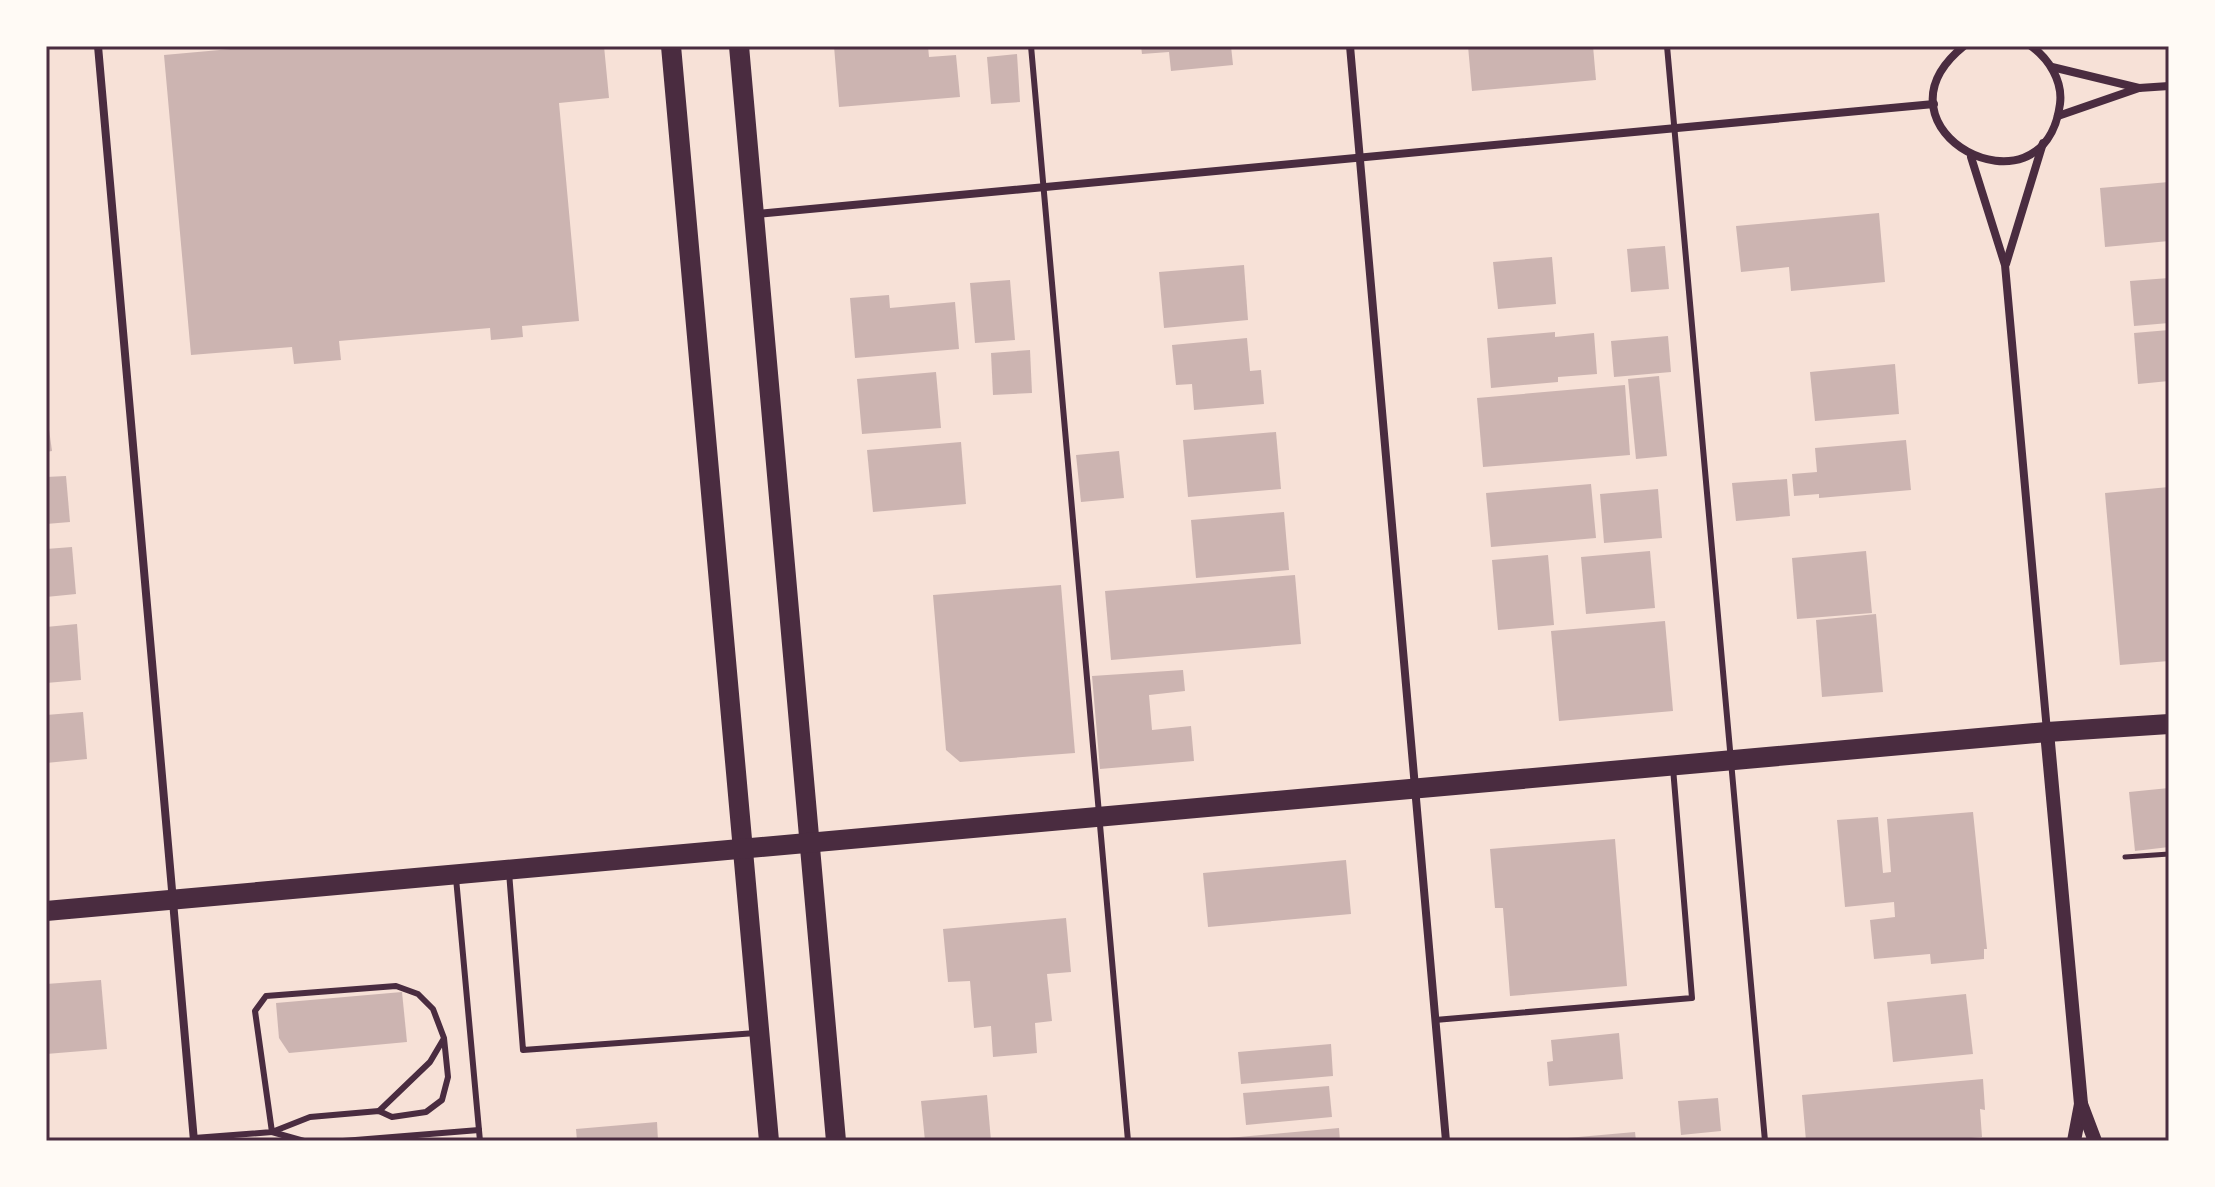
<svg xmlns="http://www.w3.org/2000/svg" width="2215" height="1187" viewBox="0 0 2215 1187" font-family="'Work Sans',sans-serif">
	<rect width="100%" height="100%" fill="#f7e1d7"/>
	<g fill="#ccb4b1">
		<polygon points="265,46 604,46 609,98 559,103 579,321 522,326 523,337 491,340 490,328 339,341 341,360 294,364 292,347 191,355 164,55"/>
		<polygon points="834,46 928,46 929,57 956,55 960,97 839,107"/>
		<polygon points="1141,46 1231,46 1233,65 1171,71 1169,52 1142,54"/>
		<polygon points="1468,46 1593,46 1596,80 1472,91"/>
		<polygon points="1017,54 1020,102 991,104 987,57"/>
		<polygon points="2169,182 2169,241 2105,247 2100,188"/>
		<polygon points="1879,213 1885,282 1791,291 1789,267 1741,272 1736,226"/>
		<polygon points="1665,246 1669,289 1631,292 1627,249"/>
		<polygon points="1552,257 1556,304 1498,309 1493,262"/>
		<polygon points="1244,265 1248,320 1164,328 1159,272"/>
		<polygon points="2169,278 2169,323 2134,326 2130,281"/>
		<polygon points="1010,280 1015,340 975,343 970,283"/>
		<polygon points="889,295 890,308 955,302 959,349 855,358 850,298"/>
		<polygon points="2169,330 2169,381 2138,384 2134,333"/>
		<polygon points="1555,332 1555,337 1594,333 1597,374 1558,377 1558,382 1491,388 1487,338"/>
		<polygon points="1668,336 1671,372 1614,377 1611,341"/>
		<polygon points="1247,338 1250,371 1261,370 1264,404 1194,410 1192,384 1176,385 1172,345"/>
		<polygon points="1030,350 1032,393 993,395 991,353"/>
		<polygon points="1895,364 1899,414 1815,421 1810,372"/>
		<polygon points="936,372 941,428 862,434 857,379"/>
		<polygon points="1659,376 1667,456 1636,459 1628,379"/>
		<polygon points="1625,385 1630,455 1483,467 1477,398"/>
		<polygon points="46,408 52,451 46,452"/>
		<polygon points="1276,432 1281,489 1188,497 1183,440"/>
		<polygon points="1906,440 1911,490 1819,498 1819,494 1794,496 1792,474 1817,472 1815,448"/>
		<polygon points="961,442 966,504 873,512 867,450"/>
		<polygon points="1119,451 1124,498 1081,502 1076,455"/>
		<polygon points="66,476 70,522 46,524 46,477"/>
		<polygon points="1787,479 1790,516 1736,521 1732,483"/>
		<polygon points="1591,484 1596,538 1491,547 1486,493"/>
		<polygon points="2169,487 2169,661 2120,665 2105,493"/>
		<polygon points="1658,489 1662,538 1604,543 1600,494"/>
		<polygon points="1284,512 1289,570 1196,578 1191,520"/>
		<polygon points="72,547 76,594 46,597 46,549"/>
		<polygon points="1650,551 1655,608 1586,614 1581,557"/>
		<polygon points="1866,551 1872,613 1797,619 1792,558"/>
		<polygon points="1548,555 1554,625 1498,630 1492,560"/>
		<polygon points="1295,575 1301,644 1111,660 1105,591"/>
		<polygon points="1061,585 1075,753 960,762 946,750 933,595"/>
		<polygon points="1876,614 1883,692 1822,697 1816,620"/>
		<polygon points="1665,621 1673,711 1559,721 1551,631"/>
		<polygon points="77,624 81,680 46,683 46,627"/>
		<polygon points="1183,670 1185,691 1149,695 1152,730 1191,726 1194,761 1100,769 1092,676"/>
		<polygon points="83,712 87,759 46,763 46,715"/>
		<polygon points="2169,788 2169,847 2135,851 2129,792"/>
		<polygon points="1973,812 1987,949 1984,949 1984,959 1931,964 1930,954 1874,959 1870,920 1895,917 1894,902 1845,907 1837,820 1878,817 1883,873 1891,872 1887,819"/>
		<polygon points="1615,839 1627,986 1510,996 1503,908 1495,908 1490,849"/>
		<polygon points="1346,860 1351,914 1208,927 1203,873"/>
		<polygon points="1066,918 1071,972 1047,974 1052,1021 1035,1023 1037,1053 993,1057 991,1026 974,1028 970,981 948,982 943,929"/>
		<polygon points="101,980 107,1049 46,1054 46,984"/>
		<polygon points="402,992 407,1042 289,1053 279,1038 276,1003"/>
		<polygon points="1966,994 1973,1054 1893,1062 1887,1002"/>
		<polygon points="1619,1033 1623,1079 1549,1086 1547,1062 1553,1061 1551,1040"/>
		<polygon points="1331,1044 1333,1076 1241,1084 1238,1052"/>
		<polygon points="1983,1079 1985,1110 1980,1109 1982,1137 1938,1141 1806,1141 1802,1095"/>
		<polygon points="1329,1086 1332,1117 1246,1125 1243,1093"/>
		<polygon points="987,1095 991,1141 925,1141 921,1101"/>
		<polygon points="1718,1098 1721,1131 1681,1135 1678,1101"/>
		<polygon points="657,1122 658,1141 577,1141 576,1129"/>
		<polygon points="1339,1128 1340,1141 1217,1141 1217,1139"/>
		<polygon points="1635,1132 1636,1141 1556,1141 1556,1139"/>
	</g>
	<g fill="none" stroke-linecap="round" stroke-linejoin="round">
		<polyline stroke="#4a2c40" stroke-width="5" points="2125,857 2169,854"/>
		<g stroke="#4a2c40" stroke-width="6">
			<polyline points="1031,46 1128,1141"/>
			<polyline points="1667,46 1765,1141"/>
			<polyline points="509,872 523,1050 756,1033"/>
			<polyline points="456,878 480,1141"/>
			<polyline points="1435,1020 1692,998 1673,768"/>
			<polyline points="379,1111 430,1062 443,1040"/>
			<polyline points="272,1132 304,1141"/>
			<polyline points="194,1138 272,1132 310,1117 379,1111 392,1117 426,1112 442,1100 448,1077 444,1038 433,1009 418,994 396,986 266,996 255,1011 272,1132"/>
			<polyline points="343,1141 479,1130"/>
		</g>
		<g stroke="#4a2c40" stroke-width="8">
			<polyline points="98,46 194,1141"/>
			<polyline points="1350,46 1446,1141"/>
			<path d="M 1964,46 C 1861,129 2044,225 2060,104 C 2063,81 2049,59 2031,46"/>
			<polyline points="2052,67 2139,88"/>
			<polyline points="2058,116 2139,88 2169,86"/>
			<polyline points="1971,157 2005,265 2047,731"/>
			<polyline points="756,214 1934,104"/>
			<polyline points="2006,264 2043,143"/>
		</g>
		<g stroke="#4a2c40" stroke-width="14">
			<polyline points="2047,732 2081,1104 2074,1141"/>
			<polyline points="2081,1104 2095,1141"/>
		</g>
		<g stroke="#4a2c40" stroke-width="20">
			<polyline points="671,46 769,1141"/>
			<polyline points="739,46 836,1141"/>
			<polyline points="46,911 2047,732 2169,724"/>
		</g>
	</g>
	<rect width="2215" height="1187" fill="none" stroke="#fffaf5" stroke-width="96"/>
	<rect x="48" y="48" width="2119" height="1091" fill="none" stroke="#4a2c40" stroke-width="3"/>
</svg>
